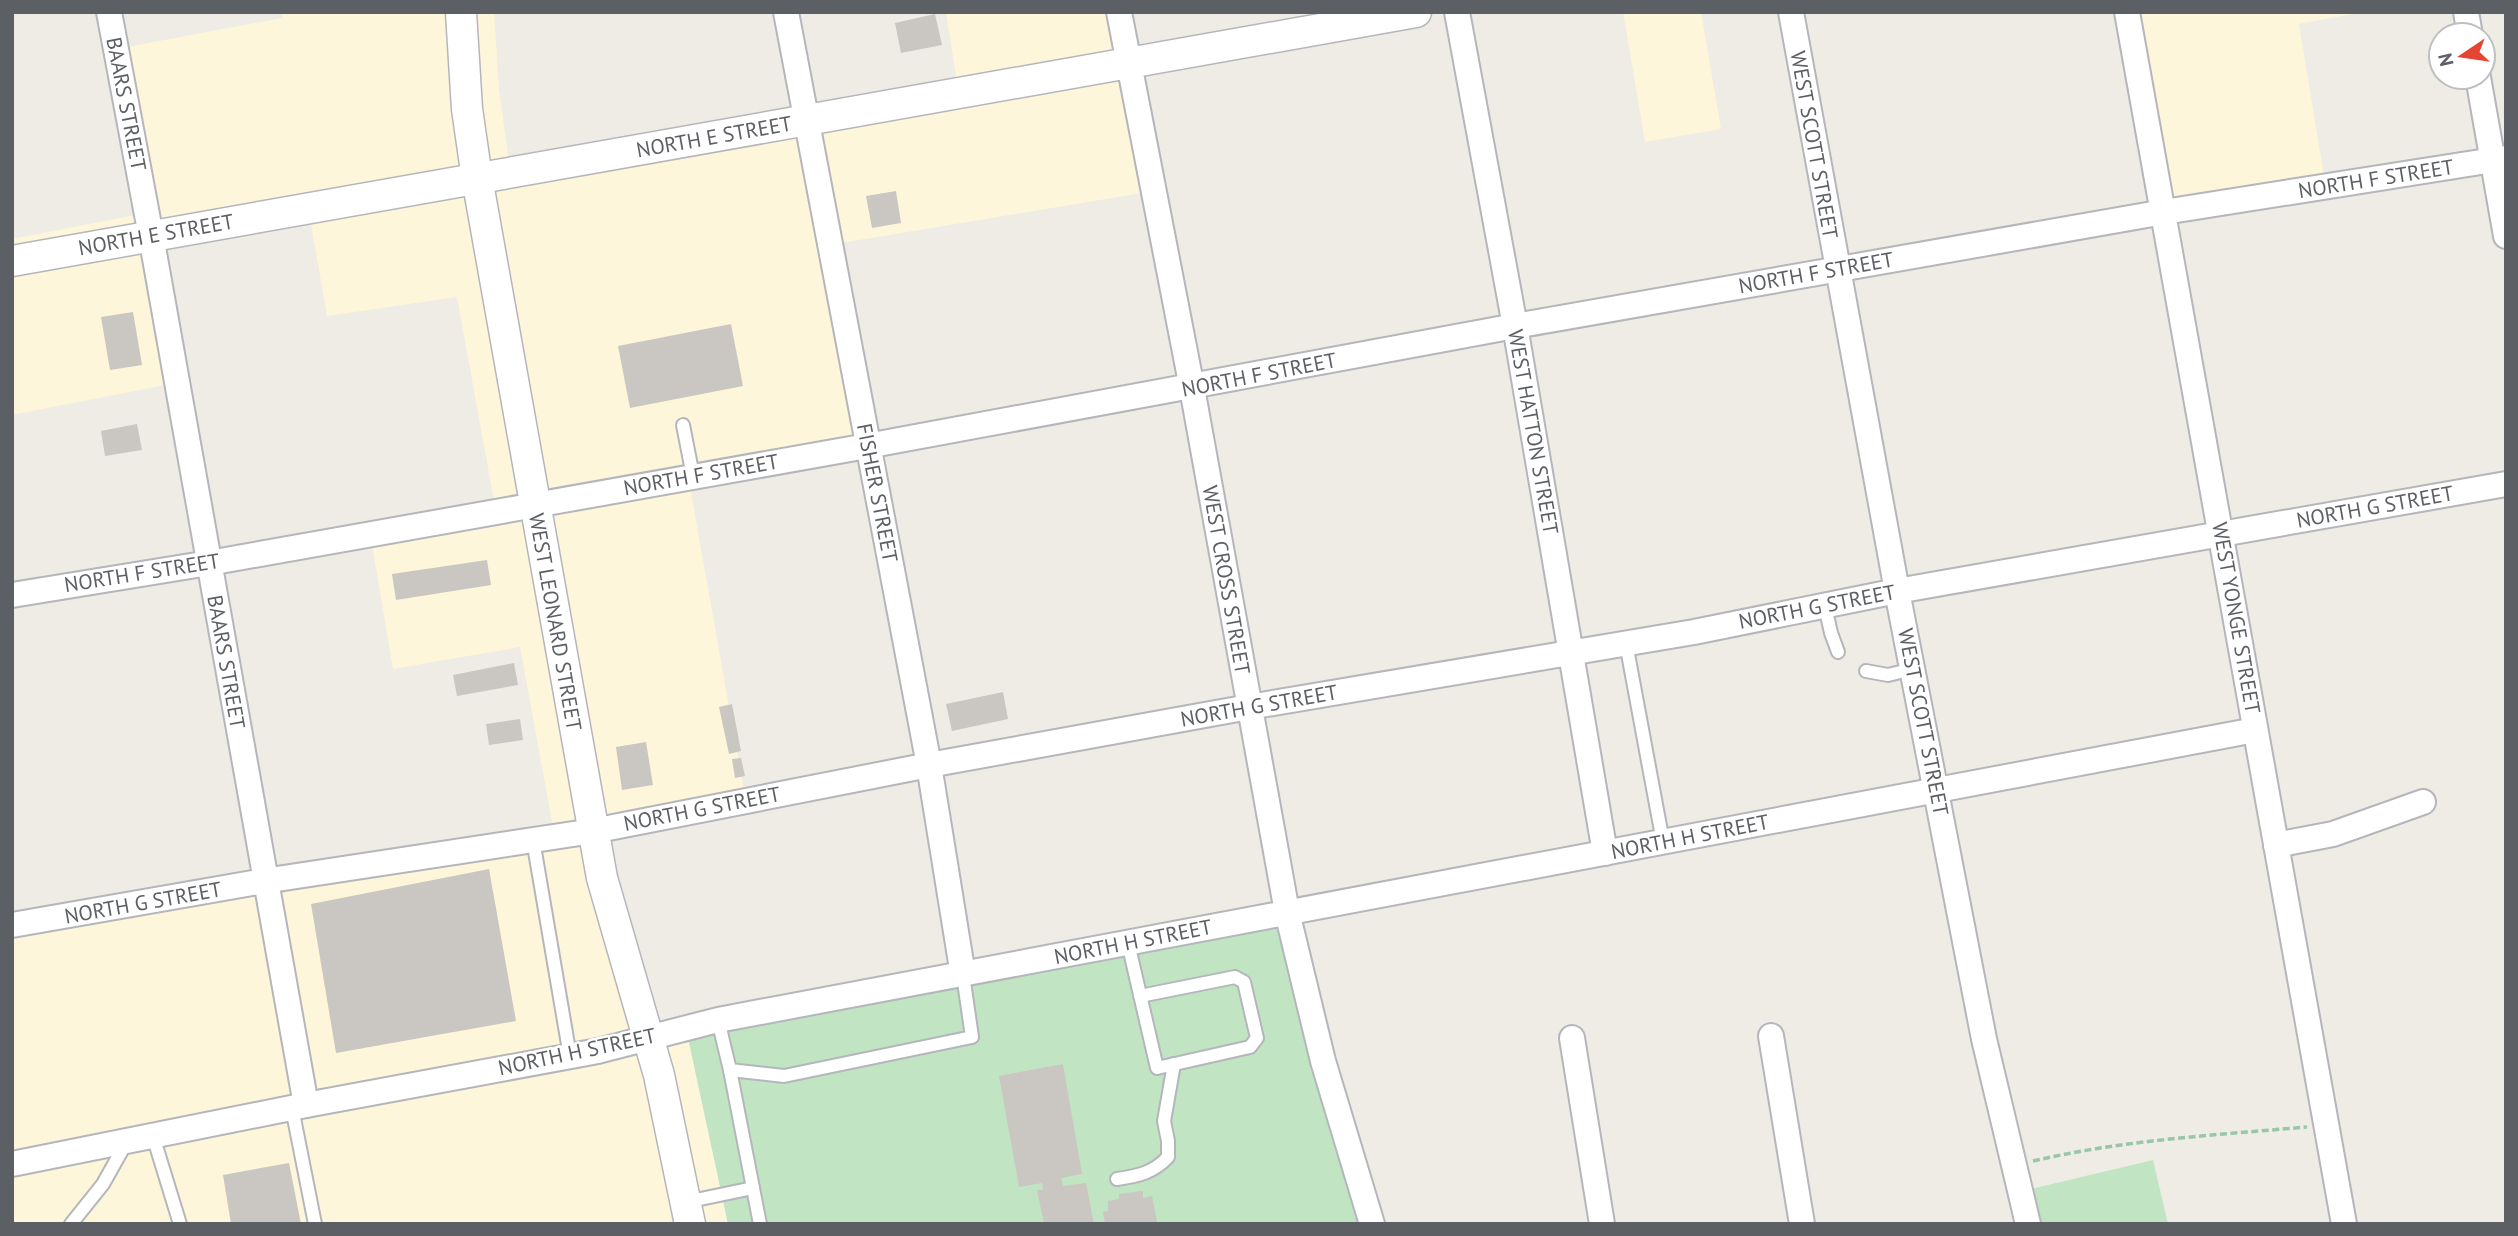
<svg xmlns="http://www.w3.org/2000/svg" width="2518" height="1236" viewBox="0 0 2518 1236" font-family="'PT Sans',sans-serif">
	<rect width="100%" height="100%" fill="#eeece4"/>
	<g fill="#fdf6da">
		<polygon points="281,12 449,12 464,170 161,224 127,47 282,18"/>
		<polygon points="473,12 494,12 499,89 509,162 487,166"/>
		<polygon points="946,12 1107,12 1115,55 957,83"/>
		<polygon points="1623,12 1701,12 1721,129 1645,142"/>
		<polygon points="2139,12 2363,12 2299,24 2324,176 2173,200"/>
		<polygon points="1119,75 1142,193 841,243 819,128"/>
		<polygon points="796,132 854,438 544,492 491,186"/>
		<polygon points="467,191 521,496 494,501 457,297 327,316 310,218"/>
		<polygon points="135,215 138,228 12,250 12,239"/>
		<polygon points="141,248 165,385 12,415 12,271"/>
		<polygon points="690,487 744,791 603,818 547,512"/>
		<polygon points="524,517 580,822 553,827 520,647 393,669 372,544"/>
		<polygon points="584,843 633,1031 596,1041 315,1093 278,889"/>
		<polygon points="255,893 292,1098 12,1154 12,936"/>
		<polygon points="688,1038 704,1103 728,1224 702,1224 662,1045"/>
		<polygon points="639,1051 678,1224 12,1224 12,1174"/>
	</g>
	<g fill="#c1e5c2">
		<polygon points="1278,925 1360,1224 728,1224 688,1038"/>
		<polygon points="2153,1160 2168,1224 2039,1224 2031,1189"/>
	</g>
	<g fill="#cac6c1">
		<polygon points="935,14 942,45 901,53 895,23"/>
		<polygon points="896,191 901,223 872,228 866,196"/>
		<polygon points="133,312 142,365 110,370 101,317"/>
		<polygon points="731,324 743,386 630,408 618,346"/>
		<polygon points="137,424 142,450 105,456 101,431"/>
		<polygon points="487,560 491,585 396,600 392,574"/>
		<polygon points="514,663 518,685 457,696 453,675"/>
		<polygon points="1003,692 1008,719 952,731 946,704"/>
		<polygon points="732,704 741,751 729,754 719,707"/>
		<polygon points="520,719 523,740 489,745 486,724"/>
		<polygon points="646,742 653,785 622,790 616,747"/>
		<polygon points="741,758 745,776 735,778 732,759"/>
		<polygon points="489,869 516,1021 336,1053 311,904"/>
		<polygon points="1063,1064 1082,1174 1061,1178 1063,1186 1086,1183 1094,1224 1044,1224 1037,1190 1043,1190 1042,1183 1019,1187 999,1076"/>
		<polygon points="289,1163 301,1224 231,1224 223,1175"/>
		<polygon points="1143,1191 1143,1198 1152,1196 1157,1222 1149,1224 1105,1224 1103,1212 1108,1211 1108,1201 1119,1199 1119,1194"/>
	</g>
	<g fill="none" stroke-linecap="round" stroke-linejoin="round">
		<g stroke="#b4b6bb" stroke-width="16">
			<g id="service">
				<polyline points="683,425 693,476"/>
				<polyline points="1825,606 1831,633 1838,652"/>
				<polyline points="1626,643 1663,842"/>
				<polyline points="1866,671 1888,675 1913,669"/>
				<polyline points="533,840 570,1056"/>
				<polyline points="1128,943 1157,1068 1250,1047 1257,1038 1244,982 1235,977 1140,996"/>
				<polyline points="718,1020 730,1070 784,1076 972,1037 963,975"/>
				<polyline points="730,1070 760,1224"/>
				<polyline points="292,1108 315,1224"/>
				<polyline points="153,1136 180,1224"/>
				<path d="M 1117,1179 C 1138,1176 1153,1173 1168,1157 L 1168,1141 L 1164,1121 L 1174,1064"/>
				<polyline points="686,1202 753,1188"/>
				<polyline points="71,1224 103,1184 126,1143"/>
			</g>
		</g>
		<g stroke="#b4b6bb" stroke-width="28">
			<g id="minor">
				<polyline points="109,12 151,236 306,1105"/>
				<polyline points="786,12 929,765 963,975"/>
				<polyline points="1119,12 1192,388 1287,912 1323,1061 1372,1224"/>
				<polyline points="1457,12 1515,326 1605,853"/>
				<polyline points="1791,12 1897,591 1984,1039 2028,1224"/>
				<polyline points="2127,12 2344,1224"/>
				<polyline points="2466,12 2470,35"/>
				<polyline points="2478,77 2506,236"/>
				<polyline points="12,595 209,563 867,446 1515,326 2164,212 2506,158"/>
				<polyline points="2276,845 2333,834 2423,802"/>
				<polyline points="12,925 264,881 593,831 929,765 1249,707 1694,632 1897,591 2506,484"/>
				<polyline points="1771,1036 1802,1224"/>
				<polyline points="1572,1038 1602,1224"/>
				<polyline points="12,1164 306,1105 598,1051 718,1020 2255,730"/>
			</g>
		</g>
		<g stroke="#b4b6bb" stroke-width="33">
			<g id="tertiary">
				<polyline points="461,12 467,109 477,178 602,878 659,1075 690,1224"/>
				<polyline points="12,261 1416,12"/>
			</g>
		</g>
		<path stroke="#9ac6a8" stroke-width="3.5" stroke-dasharray="7 3.5" stroke-linecap="butt" d="M 2033,1161 C 2123,1140 2215,1135 2307,1127"/>
		<use href="#service" stroke="#fff" stroke-width="12"/>
		<use href="#minor" stroke="#fff" stroke-width="24"/>
		<use href="#tertiary" stroke="#fff" stroke-width="30"/>
	</g>
	<g text-anchor="middle" stroke-width="5" stroke-linejoin="round" paint-order="stroke">
		<g font-size="21" fill="#5c5f64" stroke="#fff">
			<text transform="translate(126 104) rotate(79)" y="7">BAARS STREET</text>
			<text transform="translate(714 137) rotate(-10)" y="7">NORTH E STREET</text>
			<text transform="translate(1814 145) rotate(80)" y="7">WEST SCOTT STREET</text>
			<text transform="translate(2376 179) rotate(-9)" y="7">NORTH F STREET</text>
			<text transform="translate(156 235) rotate(-10)" y="7">NORTH E STREET</text>
			<text transform="translate(1816 273) rotate(-10)" y="7">NORTH F STREET</text>
			<text transform="translate(1259 375) rotate(-11)" y="7">NORTH F STREET</text>
			<text transform="translate(1533 432) rotate(80)" y="7">WEST HATTON STREET</text>
			<text transform="translate(701 475) rotate(-10)" y="7">NORTH F STREET</text>
			<text transform="translate(877 493) rotate(79)" y="7">FISHER STREET</text>
			<text transform="translate(2375 507) rotate(-10)" y="7">NORTH G STREET</text>
			<text transform="translate(142 573) rotate(-9)" y="7">NORTH F STREET</text>
			<text transform="translate(1226 580) rotate(80)" y="7">WEST CROSS STREET</text>
			<text transform="translate(1817 607) rotate(-11)" y="7">NORTH G STREET</text>
			<text transform="translate(2236 618) rotate(80)" y="7">WEST YONGE STREET</text>
			<text transform="translate(555 622) rotate(80)" y="7">WEST LEONARD STREET</text>
			<text transform="translate(226 662) rotate(80)" y="7">BAARS STREET</text>
			<text transform="translate(1259 706) rotate(-10)" y="7">NORTH G STREET</text>
			<text transform="translate(1923 722) rotate(79)" y="7">WEST SCOTT STREET</text>
			<text transform="translate(702 809) rotate(-11)" y="7">NORTH G STREET</text>
			<text transform="translate(1690 837) rotate(-11)" y="7">NORTH H STREET</text>
			<text transform="translate(143 903) rotate(-10)" y="7">NORTH G STREET</text>
			<text transform="translate(1133 942) rotate(-11)" y="7">NORTH H STREET</text>
			<text transform="translate(577 1052) rotate(-12)" y="7">NORTH H STREET</text>
		</g>
	</g>
	<rect width="2518" height="1236" fill="none" stroke="#5c5f64" stroke-width="28"/>
	<g transform="translate(2462 56) rotate(257)"><circle r="33" fill="#ffffff" stroke="#bebfc1" stroke-width="2"/>
	<path d="M0-5L12 26L0 18L-12 26Z" fill="#e54533"/>
	<text y="-10" font-size="19" font-weight="bold" text-anchor="middle" fill="#5c5f64">N</text>
	</g>
</svg>
